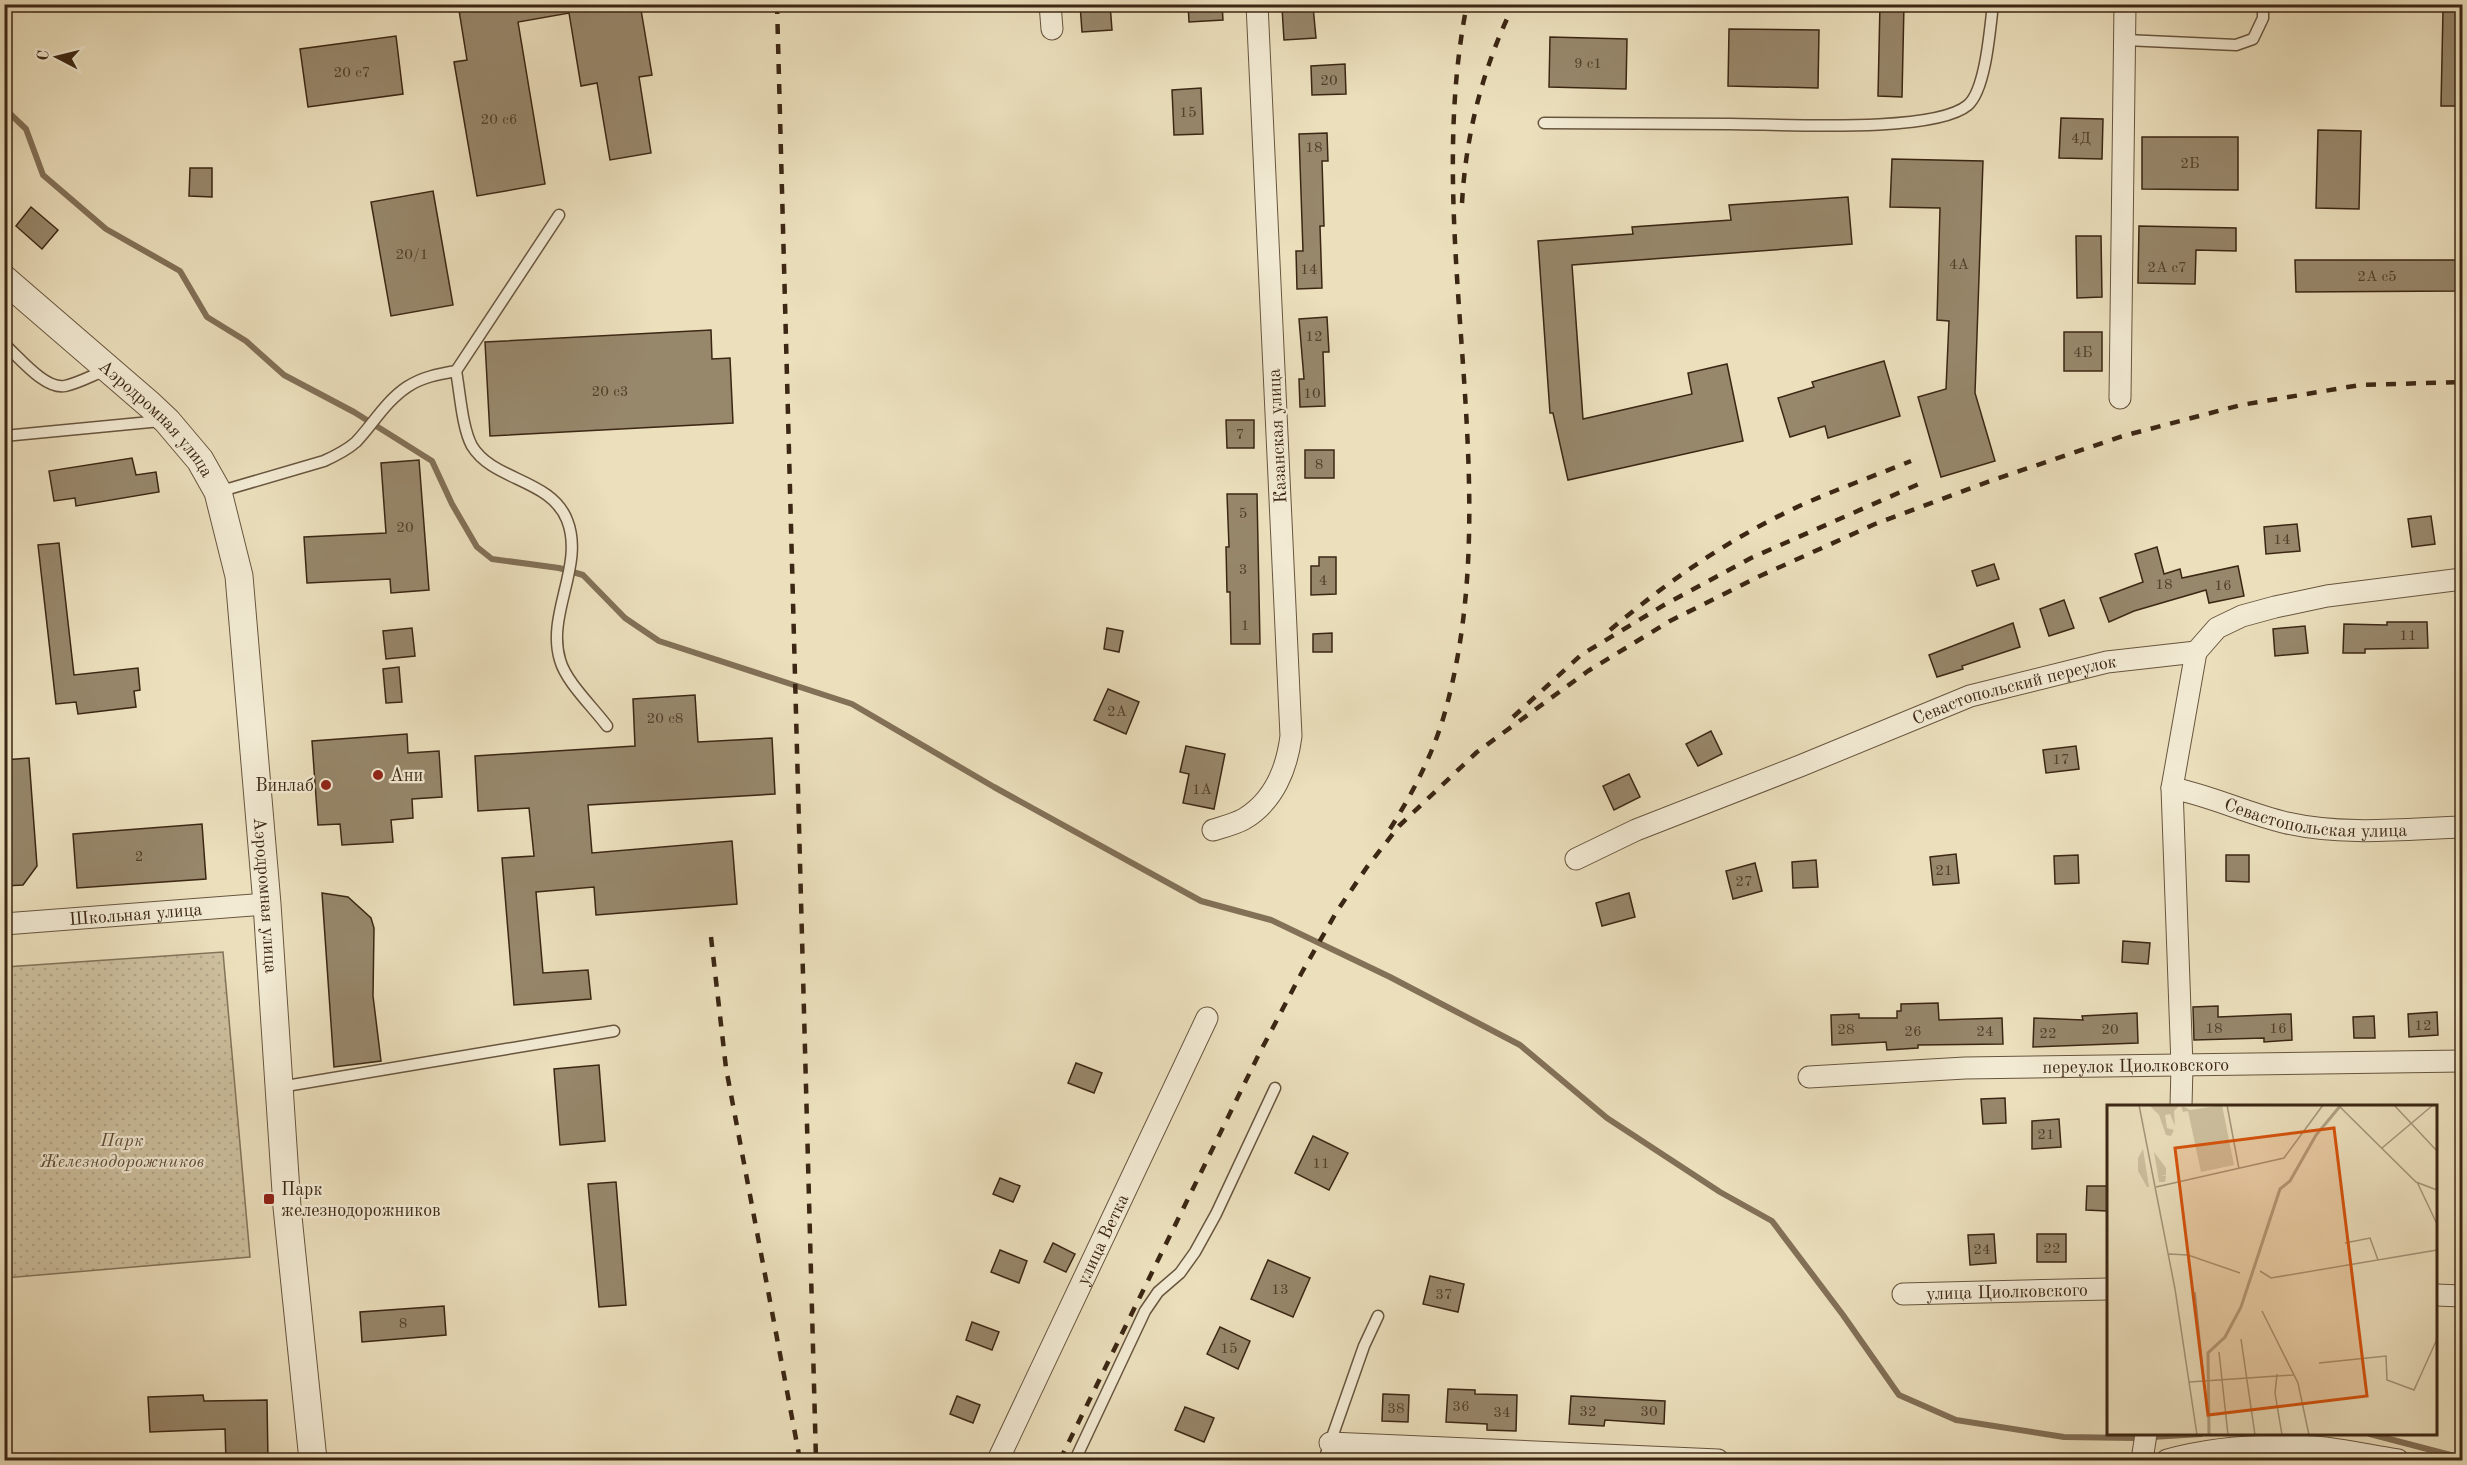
<svg xmlns="http://www.w3.org/2000/svg" width="2467" height="1465" viewBox="0 0 2467 1465" font-family="'Old Standard TT',serif">
	<defs>
		<pattern id="green-dots" width="8" height="8" patternUnits="userSpaceOnUse" patternTransform="scale(1.5)"><rect width="8" height="8" fill="#cdc09f"/><path d="M2 2h.1M6 6h.1" fill="none" stroke="#b1a588" stroke-width="1.8" stroke-linecap="round"/></pattern>
	</defs>
	<rect width="100%" height="100%" fill="#ebdfbc"/>
	<filter id="stains"><feTurbulence type="fractalNoise" baseFrequency=".00333" numOctaves="4"/><feColorMatrix values="0 0 0 0 .2 0 0 0 0 .09 0 0 0 0 .02 0 0 0 .5 -.17"/></filter>
	<radialGradient id="worn" r=".72"><stop offset=".6" stop-color="#630" stop-opacity="0"/><stop offset="1" stop-color="#630" stop-opacity=".3"/></radialGradient>
	<polygon fill="url(#green-dots)" stroke="#84745a" stroke-width="1.5" points="223,952 250,1257 5,1278 5,967"/>
	<g fill="none" stroke-linecap="round" stroke-linejoin="round">
		<g stroke="#827057" stroke-width="6">
			<polyline points="4,108 26,129 43,175 106,229 180,271 207,317 246,341 284,375 354,412 432,461 452,504 477,547 492,559 559,568 583,575 625,618 659,641 852,704 994,787 1201,901 1271,920 1390,977 1520,1045 1607,1118 1720,1192 1772,1221 1843,1315 1899,1395 1956,1420 2064,1437 2135,1438 2201,1434"/>
			<polyline points="2370,1434 2462,1458"/>
		</g>
	</g>
	<g fill="#97876b" stroke="#3c2714" stroke-width="1.5">
		<polygon points="458,4 640,4 652,75 639,77 651,153 610,160 597,83 581,86 569,13 518,22 545,184 477,196 454,62 467,60"/>
		<polygon points="1080,4 1110,4 1112,30 1082,32"/>
		<polygon points="1188,4 1222,4 1223,20 1189,22"/>
		<polygon points="1880,4 1904,4 1902,97 1878,96"/>
		<polygon points="1313,6 1316,38 1284,40 1282,8"/>
		<polygon points="2443,10 2463,10 2463,106 2441,106"/>
		<polygon points="1729,29 1819,30 1818,88 1728,86"/>
		<polygon points="396,36 403,94 308,107 300,49"/>
		<polygon points="1550,37 1627,39 1626,89 1549,87"/>
		<polygon points="1345,64 1346,94 1312,95 1311,66"/>
		<polygon points="1201,88 1203,134 1174,135 1172,90"/>
		<polygon points="2061,118 2103,119 2102,159 2059,158"/>
		<polygon points="2318,130 2361,131 2359,209 2316,208"/>
		<polygon points="1327,133 1328,161 1322,161 1324,226 1320,226 1322,288 1297,289 1296,251 1303,251 1299,134"/>
		<polygon points="2142,137 2238,137 2238,190 2142,189"/>
		<polygon points="1892,159 1983,161 1975,393 1995,461 1941,477 1918,397 1946,389 1949,321 1937,320 1940,208 1890,207"/>
		<polygon points="190,168 212,168 212,197 189,196"/>
		<polygon points="433,191 453,305 391,316 371,202"/>
		<polygon points="1848,197 1852,244 1572,265 1583,419 1692,394 1688,373 1727,364 1743,441 1568,480 1553,413 1550,413 1538,241 1633,234 1632,227 1731,220 1729,205"/>
		<polygon points="31,207 58,230 42,249 16,226"/>
		<polygon points="2139,226 2236,228 2236,251 2196,250 2195,284 2138,283"/>
		<polygon points="2076,236 2101,236 2102,297 2077,298"/>
		<polygon points="2295,260 2459,260 2460,291 2296,292"/>
		<polygon points="1327,317 1329,352 1323,352 1325,406 1300,407 1299,379 1304,379 1299,319"/>
		<polygon points="711,330 712,359 730,358 733,423 490,436 485,342"/>
		<rect x="2064" y="332" width="38" height="39"/>
		<polygon points="1884,361 1900,416 1828,438 1825,426 1790,437 1778,398 1814,387 1812,382"/>
		<polygon points="1226,420 1254,420 1254,448 1227,448"/>
		<rect x="1305" y="450" width="29" height="28"/>
		<polygon points="132,458 136,475 156,472 159,492 76,506 75,498 54,501 49,471"/>
		<polygon points="419,460 429,590 391,593 390,579 307,583 304,537 386,533 381,463"/>
		<polygon points="1227,494 1257,494 1260,644 1231,644 1230,592 1227,592 1226,547 1229,547"/>
		<polygon points="2431,516 2435,544 2412,547 2408,519"/>
		<polygon points="2297,524 2300,551 2266,554 2264,527"/>
		<polygon points="59,543 74,675 138,668 140,690 134,691 136,707 78,714 76,702 56,704 38,545"/>
		<polygon points="2157,547 2164,574 2180,569 2182,578 2238,566 2244,596 2209,603 2206,590 2134,611 2109,622 2100,598 2143,582 2135,554"/>
		<polygon points="1319,557 1336,557 1336,594 1311,595 1311,566 1319,566"/>
		<polygon points="1994,564 1999,579 1977,586 1972,571"/>
		<polygon points="2064,600 2074,628 2049,636 2040,609"/>
		<polygon points="2387,622 2427,622 2428,648 2365,649 2365,653 2343,653 2344,624 2387,625"/>
		<polygon points="2013,623 2020,647 1962,666 1963,669 1937,677 1929,655"/>
		<polygon points="2305,626 2308,653 2275,656 2273,629"/>
		<polygon points="412,628 415,656 386,659 383,631"/>
		<polygon points="1107,628 1123,631 1119,652 1104,649"/>
		<polygon points="1332,633 1332,652 1313,652 1313,634"/>
		<polygon points="399,667 402,702 386,703 383,669"/>
		<polygon points="1108,689 1139,702 1126,734 1094,720"/>
		<polygon points="695,695 698,742 772,738 775,794 588,805 592,853 732,841 737,904 596,915 594,887 536,892 543,973 588,970 591,999 514,1005 502,858 534,856 529,808 478,811 475,756 635,746 633,699"/>
		<polygon points="1711,731 1722,754 1698,766 1686,744"/>
		<polygon points="407,734 408,753 439,751 442,797 412,799 413,818 391,820 393,842 342,845 340,824 318,825 312,741"/>
		<polygon points="1186,746 1225,754 1214,809 1183,803 1189,774 1180,772"/>
		<polygon points="2076,746 2079,769 2046,773 2043,750"/>
		<polygon points="29,758 37,866 23,885 4,886 4,760"/>
		<polygon points="1629,774 1640,797 1614,810 1603,786"/>
		<polygon points="202,824 206,879 77,888 73,834"/>
		<polygon points="1956,854 1959,883 1933,885 1930,857"/>
		<polygon points="2078,855 2079,883 2055,884 2054,856"/>
		<polygon points="2226,855 2249,855 2249,882 2226,881"/>
		<polygon points="1816,860 1818,887 1793,888 1792,862"/>
		<polygon points="1755,863 1762,891 1733,899 1726,871"/>
		<polygon points="322,893 348,897 371,918 374,928 373,996 381,1061 334,1067"/>
		<polygon points="1629,893 1635,917 1602,926 1596,903"/>
		<polygon points="2123,941 2150,943 2148,964 2122,962"/>
		<polygon points="1938,1003 1939,1020 2002,1018 2003,1044 1918,1045 1918,1048 1887,1050 1886,1042 1832,1045 1831,1015 1859,1014 1859,1018 1897,1018 1897,1011 1901,1011 1901,1004"/>
		<polygon points="2218,1006 2218,1017 2291,1014 2292,1040 2264,1042 2264,1038 2194,1040 2193,1007"/>
		<polygon points="2437,1012 2438,1035 2409,1037 2408,1014"/>
		<polygon points="2137,1013 2138,1043 2033,1047 2034,1018 2083,1020 2082,1016"/>
		<polygon points="2374,1016 2375,1038 2354,1038 2353,1017"/>
		<polygon points="1076,1063 1102,1073 1094,1093 1068,1083"/>
		<polygon points="599,1065 605,1141 560,1145 554,1069"/>
		<polygon points="2005,1098 2006,1123 1983,1124 1981,1099"/>
		<polygon points="2059,1119 2061,1147 2032,1149 2032,1121"/>
		<polygon points="1313,1136 1348,1153 1329,1190 1295,1173"/>
		<polygon points="1000,1178 1020,1186 1013,1202 993,1194"/>
		<polygon points="616,1182 626,1305 599,1307 588,1184"/>
		<polygon points="2087,1186 2108,1186 2107,1211 2086,1210"/>
		<polygon points="1994,1234 1996,1263 1970,1265 1968,1235"/>
		<rect x="2037" y="1234" width="29" height="28"/>
		<polygon points="1053,1243 1075,1254 1066,1272 1044,1262"/>
		<polygon points="1000,1250 1027,1261 1019,1283 991,1272"/>
		<polygon points="1268,1260 1310,1278 1293,1317 1251,1299"/>
		<polygon points="1430,1276 1464,1284 1458,1312 1423,1304"/>
		<polygon points="444,1306 446,1335 362,1342 360,1312"/>
		<polygon points="972,1322 999,1332 992,1350 966,1340"/>
		<polygon points="1220,1327 1250,1341 1238,1369 1207,1354"/>
		<polygon points="1448,1389 1475,1390 1475,1394 1517,1395 1516,1431 1487,1430 1487,1424 1446,1422"/>
		<polygon points="1383,1394 1409,1395 1408,1422 1382,1421"/>
		<polygon points="203,1395 204,1401 267,1400 268,1461 226,1461 225,1429 150,1432 148,1397"/>
		<polygon points="957,1396 980,1405 973,1423 950,1414"/>
		<polygon points="1571,1396 1665,1401 1664,1424 1605,1420 1604,1426 1569,1424"/>
		<polygon points="1185,1407 1214,1418 1204,1442 1175,1430"/>
	</g>
	<g fill="none" stroke-linecap="round" stroke-linejoin="round">
		<g stroke="#68553e" stroke-width="13">
			<g id="service">
				<polyline points="2125,40 2236,45 2253,39 2263,18 2263,4"/>
				<path d="M 1544,123 C 1606,123 1668,124 1730,124 C 1779,124 1934,134 1968,105 C 1986,89 1990,28 1993,4"/>
				<path d="M 4,344 C 19,357 45,390 65,386 C 79,383 93,375 106,370"/>
				<path d="M 456,371 C 460,392 462,428 472,446 C 493,481 551,479 567,520 C 585,565 546,614 560,660 C 566,682 593,707 607,726"/>
				<polyline points="4,436 161,421"/>
				<path d="M 218,492 L 324,461 C 335,456 347,450 356,442 C 373,424 386,401 407,387 C 422,377 439,374 456,371 L 559,215"/>
				<polyline points="280,1087 614,1031"/>
				<polyline points="1075,1460 1145,1311 1158,1292 1180,1273 1195,1252 1216,1214 1275,1088"/>
				<polyline points="1324,1460 1364,1346 1378,1316"/>
			</g>
		</g>
		<g stroke="#68553e" stroke-width="23">
			<g id="minor">
				<polyline points="1050,4 1052,29"/>
				<polyline points="2120,398 2125,4"/>
				<path id="s1" d="M 2172,788 C 2212,796 2248,814 2287,823 C 2345,836 2404,829 2462,827"/>
				<path d="M 1213,830 C 1223,827 1235,824 1244,819 C 1274,801 1287,768 1291,736 L 1257,4"/>
				<path id="s2" d="M 1576,859 L 1636,830 L 1800,766 L 1970,696 L 2107,662 L 2196,652 L 2217,628 L 2242,616 L 2275,607 L 2327,596 L 2462,579"/>
				<path id="s3" d="M 4,924 L 267,904"/>
				<path id="s4" d="M 1809,1077 L 1965,1068 L 2462,1061"/>
				<polyline points="2181,1106 2182,1066 2172,788 2196,652"/>
				<path id="s5" d="M 1903,1294 L 2108,1289"/>
				<polyline points="2436,1295 2462,1296"/>
				<polyline points="1330,1443 1718,1460"/>
				<path id="s6" d="M 998,1460 L 1207,1018"/>
				<polyline points="2142,1460 2146,1434"/>
				<path d="M 2167,1460 C 2214,1447 2266,1444 2315,1447 C 2342,1449 2371,1456 2398,1460"/>
			</g>
		</g>
		<g stroke="#68553e" stroke-width="29">
			<g id="tertiary">
				<path id="s7" d="M 4,279 L 150,405 L 167,421 L 200,460 L 218,492 L 239,576 L 267,904 L 287,1207 L 313,1460"/>
			</g>
		</g>
		<use href="#service" stroke="#f2ead3" stroke-width="10"/>
		<use href="#minor" stroke="#f2ead3" stroke-width="21"/>
		<use href="#tertiary" stroke="#f2ead3" stroke-width="27"/>
		<g stroke="#3c2714" stroke-width="4.5" stroke-dasharray="10 10" stroke-linecap="butt">
			<polyline points="777,4 816,1460"/>
			<path d="M 1462,203 C 1466,133 1483,67 1514,4"/>
			<path d="M 1610,630 C 1667,582 1726,541 1793,509 C 1831,491 1872,477 1911,461"/>
			<polyline points="1513,717 1581,655 1664,605 1751,558 1921,483"/>
			<path d="M 1390,829 C 1412,794 1431,758 1443,719 C 1511,487 1420,239 1467,4"/>
			<polyline points="711,937 726,1068 800,1460"/>
			<polyline points="1060,1460 1258,1056 1301,974 1337,911 1367,867 1399,826 1477,752 1588,671 1670,621 1760,576 1875,524 1990,481 2123,436 2241,405 2360,385 2462,382"/>
		</g>
	</g>
	<g fill="#8f2418" stroke="#f2ead3" stroke-width="2">
		<circle cx="378" cy="775" r="6"/>
		<circle cx="326" cy="785" r="6"/>
		<rect x="263" y="1193" width="12" height="12" rx="3"/>
	</g>
	<g text-anchor="middle" stroke-width="4.5" stroke-linejoin="round" paint-order="stroke">
		<g font-size="15" fill="#533f2a">
			<text x="1588" y="68">9 с1</text>
			<text x="352" y="77">20 с7</text>
			<text x="1329" y="85">20</text>
			<text x="1188" y="117">15</text>
			<text x="499" y="124">20 с6</text>
			<text x="2081" y="143">4Д</text>
			<text x="1314" y="152">18</text>
			<text x="2190" y="168">2Б</text>
			<text x="412" y="259">20/1</text>
			<text x="1959" y="269">4А</text>
			<text x="2167" y="272">2А с7</text>
			<text x="1309" y="274">14</text>
			<text x="2377" y="281">2А с5</text>
			<text x="1314" y="341">12</text>
			<text x="2083" y="357">4Б</text>
			<text x="610" y="396">20 с3</text>
			<text x="1312" y="398">10</text>
			<text x="1240" y="439">7</text>
			<text x="1319" y="469">8</text>
			<text x="1243" y="518">5</text>
			<text x="405" y="532">20</text>
			<text x="2282" y="544">14</text>
			<text x="1243" y="574">3</text>
			<text x="1323" y="585">4</text>
			<text x="2164" y="589">18</text>
			<text x="2223" y="590">16</text>
			<text x="1245" y="630">1</text>
			<text x="2408" y="640">11</text>
			<text x="1117" y="716">2А</text>
			<text x="665" y="723">20 с8</text>
			<text x="2061" y="764">17</text>
			<text x="1202" y="794">1А</text>
			<text x="139" y="861">2</text>
			<text x="1944" y="875">21</text>
			<text x="1744" y="886">27</text>
			<text x="2423" y="1030">12</text>
			<text x="2214" y="1033">18</text>
			<text x="2278" y="1033">16</text>
			<text x="1846" y="1034">28</text>
			<text x="2110" y="1034">20</text>
			<text x="1913" y="1036">26</text>
			<text x="1985" y="1036">24</text>
			<text x="2048" y="1038">22</text>
			<text x="2046" y="1139">21</text>
			<text x="1321" y="1168">11</text>
			<text x="2052" y="1253">22</text>
			<text x="1982" y="1254">24</text>
			<text x="1280" y="1294">13</text>
			<text x="1444" y="1299">37</text>
			<text x="403" y="1328">8</text>
			<text x="1229" y="1353">15</text>
			<text x="1461" y="1411">36</text>
			<text x="1396" y="1413">38</text>
			<text x="1588" y="1416">32</text>
			<text x="1649" y="1416">30</text>
			<text x="1502" y="1417">34</text>
		</g>
		<g font-size="18" fill="#3c2714" stroke="#f2ead3">
			<text dy="6" stroke="none"><textPath href="#s7" startOffset="207">Аэродромная улица</textPath></text>
			<text transform="translate(1277 436) rotate(-93)" y="6">Казанская улица</text>
			<text dy="6" stroke="none"><textPath href="#s2" startOffset="471">Севастопольский переулок</textPath></text>
			<text dy="6" stroke="none"><textPath href="#s1" startOffset="148">Севастопольская улица</textPath></text>
			<text dy="6" stroke="none"><textPath href="#s7" startOffset="711">Аэродромная улица</textPath></text>
			<text dy="6" stroke="none"><textPath href="#s3" startOffset="132">Школьная улица</textPath></text>
			<text dy="6" stroke="none"><textPath href="#s4" startOffset="327">переулок Циолковского</textPath></text>
			<text dy="6" stroke="none"><textPath href="#s6" startOffset="244">улица Ветка</textPath></text>
			<text dy="6" stroke="none"><textPath href="#s5" startOffset="104">улица Циолковского</textPath></text>
		</g>
		<g font-size="18" fill="#3c2714" stroke="#f2ead3" text-anchor="start">
			<text x="390" y="781">Ани</text>
			<text x="314" y="791" text-anchor="end">Винлаб</text>
			<text x="281" y="1195">Парк<tspan x="281" dy="21">железнодорожников</tspan></text>
		</g>
		<g font-size="18" font-style="italic" fill="#604d37" stroke="#f2ead3">
			<text x="122" y="1146">Парк<tspan x="122" dy="21">Железнодорожников</tspan></text>
		</g>
	</g>
	<g transform="translate(2107 1105)">
		<rect width="330" height="330" fill="#ebdfbc"/>
		<path d="M 74,0 L 83,5 L 115,0 L 127,60 L 94,67 L 81,6 L 76,7 ZM 36,44 L 42,82 L 40,82 L 31,66 L 31,53 ZM 47,47 L 59,63 L 59,70 L 54,70 L 59,71 L 58,77 L 52,77 Z" fill="#cdc09f"/>
		<path d="M 42,0 L 73,0 L 67,6 L 68,21 L 63,9 L 58,10 L 60,23 L 67,25 L 64,31 L 59,30 L 52,10 Z" fill="#cdc09f"/>
		<path fill="none" stroke="#b0a083" stroke-width="3" d="M 102,330 L 101,248 L 118,232 L 134,202 L 173,84 L 183,76 L 209,30 L 234,0"/>
		<path fill="none" stroke="#a59579" stroke-width="1.5" d="M 32,0 L 68,184 L 90,330M 120,0 L 132,64M 231,0 L 309,77 L 330,85M 287,0 L 330,46M 275,43 L 326,0M 310,77 L 330,119M 49,82 L 177,53 L 216,0M 238,138 L 263,133 L 271,155M 62,149 L 81,150 L 133,168M 153,166 L 164,173 L 330,145M 88,187 L 100,305M 155,206 L 191,278 L 202,330M 134,234 L 148,330M 112,247 L 121,330M 212,258 L 279,251 L 280,275 L 307,285 L 330,234M 170,269 L 168,288 L 175,330M 82,277 L 186,270"/>
		<path fill="#d7540d" fill-opacity="0.15" stroke="#d7540d" stroke-width="3" d="M 227,23 L 260,291 L 101,310 L 68,43 Z"/>
		<rect width="330" height="330" fill="none" stroke="#3c2714" stroke-width="3"/>
	</g>
	<rect width="2467" height="1465" fill="none" stroke="#ebdfbc" stroke-width="24"/>
	<rect x="6" y="6" width="2455" height="1453" fill="none" stroke="#3c2714" stroke-width="3"/>
	<rect x="12" y="12" width="2443" height="1441" fill="none" stroke="#3c2714" stroke-width="1.5"/>
	<g transform="translate(57 57) rotate(277)" stroke="#f2ead3" stroke-width="4.5" paint-order="stroke">
	<path d="M0-4.5L10 22L0 15L-10 22Z" fill="#3c2714"/>
	<text y="-9" font-size="16" font-weight="bold" text-anchor="middle" fill="#3c2714">С</text>
	</g>
	<rect width="100%" height="100%" filter="url(#stains)"/>
	<rect width="100%" height="100%" fill="url(#worn)"/>
</svg>
